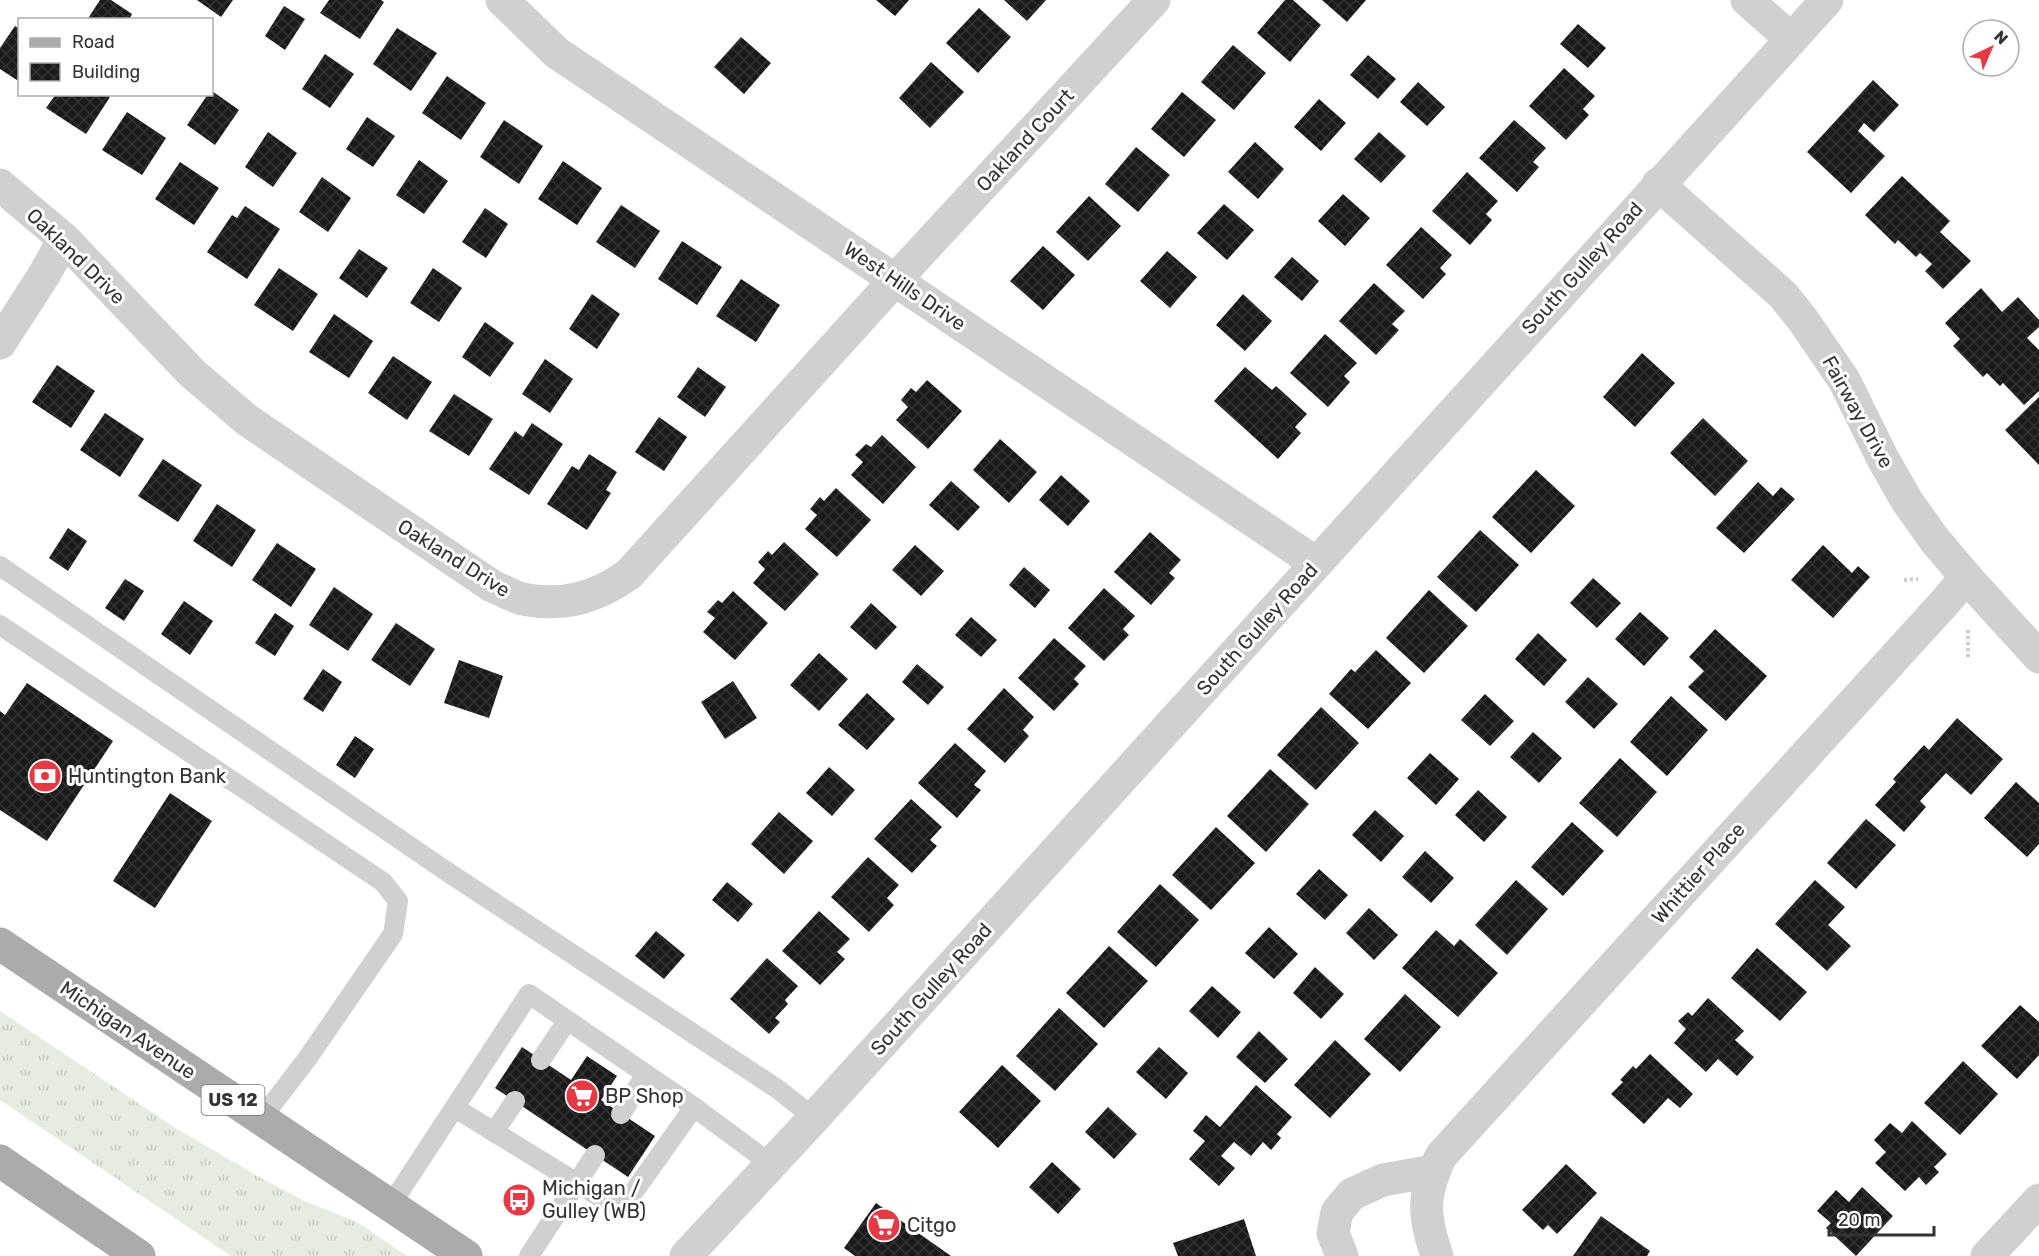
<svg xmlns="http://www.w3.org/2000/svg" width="2039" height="1256" viewBox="0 0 2039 1256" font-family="Rubik,sans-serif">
	<defs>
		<pattern id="grass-tufts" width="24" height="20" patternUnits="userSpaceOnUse" patternTransform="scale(1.5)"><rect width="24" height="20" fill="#e6ecdf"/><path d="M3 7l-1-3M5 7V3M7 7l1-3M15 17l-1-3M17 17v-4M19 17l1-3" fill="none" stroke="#c6cbc0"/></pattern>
		<pattern id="building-cross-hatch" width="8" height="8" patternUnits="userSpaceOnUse" patternTransform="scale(1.5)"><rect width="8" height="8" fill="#1a1a1a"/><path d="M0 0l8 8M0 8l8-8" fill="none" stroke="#333"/></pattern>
	</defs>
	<rect width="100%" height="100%" fill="#fff"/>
	<polygon fill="url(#grass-tufts)" points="0,1011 177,1129 261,1178 307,1202 357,1222 407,1256 231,1256 0,1100"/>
	<g fill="url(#building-cross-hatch)">
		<polygon points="100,0 111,0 132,14 129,20 87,20"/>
		<polygon points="197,0 233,0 221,17"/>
		<polygon points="329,0 381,0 384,2 360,39 320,13"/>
		<polygon points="876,0 909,0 895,16"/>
		<polygon points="1004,0 1046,0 1027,21"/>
		<polygon points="1285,0 1293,0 1321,25 1290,62 1257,33"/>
		<polygon points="1322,0 1366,0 1347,22"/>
		<polygon points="284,6 305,19 285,50 265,36"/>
		<polygon points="979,8 1011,37 978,73 946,43"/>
		<polygon points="1578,24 1606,48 1588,68 1560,44"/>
		<polygon points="15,26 20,29 20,82 0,69 0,48"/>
		<polygon points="397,28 437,53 411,91 373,64"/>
		<polygon points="741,37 771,63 744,94 714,67"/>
		<polygon points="1233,45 1266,73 1234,110 1201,82"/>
		<polygon points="325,54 354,74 330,108 302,89"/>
		<polygon points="1368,55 1396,79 1378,99 1350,75"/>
		<polygon points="931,62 964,92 930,128 899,98"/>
		<polygon points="1564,68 1595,96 1583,109 1589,115 1566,140 1529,106"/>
		<polygon points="447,76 486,103 461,140 422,113"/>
		<polygon points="1873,80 1899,105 1874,132 1864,123 1858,131 1885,156 1851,193 1807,152"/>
		<polygon points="1418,82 1445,107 1427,126 1400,102"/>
		<polygon points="212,91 239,110 215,145 187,125 208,94 212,94"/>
		<polygon points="1182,92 1216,120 1184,157 1151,129"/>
		<polygon points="56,94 106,94 110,97 86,134 46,108"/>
		<polygon points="1319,99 1346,123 1321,151 1294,127"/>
		<polygon points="127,112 166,138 142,175 102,150"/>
		<polygon points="367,117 395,136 373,167 346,149"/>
		<polygon points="504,120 543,146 519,184 480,157"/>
		<polygon points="1514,120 1546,148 1533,162 1539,167 1517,192 1479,158"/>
		<polygon points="268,132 297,153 273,187 245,167"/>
		<polygon points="1379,132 1406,156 1381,183 1354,159"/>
		<polygon points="1255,142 1284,169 1258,199 1228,172"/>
		<polygon points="1136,147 1170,175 1138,212 1105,184"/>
		<polygon points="419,160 448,181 424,214 396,195"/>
		<polygon points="563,161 602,188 577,225 538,199"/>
		<polygon points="180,162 219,188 194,225 155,199"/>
		<polygon points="1467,172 1498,201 1486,214 1492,220 1470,245 1432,211"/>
		<polygon points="1902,176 1950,221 1940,232 1971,261 1943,289 1925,271 1932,264 1920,253 1916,257 1898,240 1895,244 1865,215"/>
		<polygon points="322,177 351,198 328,232 299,212"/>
		<polygon points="1343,194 1370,218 1345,246 1318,221"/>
		<polygon points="1089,196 1121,226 1088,261 1056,232"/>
		<polygon points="1224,204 1254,230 1227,260 1197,233"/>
		<polygon points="621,205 660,231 635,268 596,242"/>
		<polygon points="245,206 280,229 247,279 207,252 232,215 237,218"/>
		<polygon points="485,208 508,224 486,258 462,242"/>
		<polygon points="1421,227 1452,255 1440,268 1446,274 1423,299 1386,265"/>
		<polygon points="682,241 722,267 697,305 658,279"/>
		<polygon points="1043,246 1075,275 1043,310 1010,281"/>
		<polygon points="359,249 388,268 367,298 339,278"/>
		<polygon points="1167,251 1197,277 1170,308 1140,281"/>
		<polygon points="1292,257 1319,281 1302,301 1274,277"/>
		<polygon points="279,268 318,294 293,331 254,305"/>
		<polygon points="433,268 462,288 439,322 410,303"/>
		<polygon points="741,279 780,305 756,342 716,316"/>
		<polygon points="1374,283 1405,311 1392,324 1399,330 1376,355 1339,321"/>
		<polygon points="1981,288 2002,312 2018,297 2039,320 2039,327 2027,338 2039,350 2039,391 2024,405 2003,383 2000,386 1987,373 1983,377 1953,346 1960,339 1945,323"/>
		<polygon points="592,294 620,314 597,349 569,329"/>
		<polygon points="1243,294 1272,321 1245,351 1216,325"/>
		<polygon points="334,314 373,341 349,378 309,352"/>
		<polygon points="485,322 514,343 490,377 462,357"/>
		<polygon points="1325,334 1357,363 1344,376 1350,382 1328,407 1290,373"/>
		<polygon points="1642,353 1675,383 1635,427 1603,397"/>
		<polygon points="393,356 432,382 407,420 368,393"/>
		<polygon points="545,359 573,379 550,413 522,394"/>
		<polygon points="57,365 95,391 71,428 32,402"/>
		<polygon points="698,367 726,387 705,417 677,397"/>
		<polygon points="1245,367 1272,390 1276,386 1307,414 1295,427 1301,433 1278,459 1214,401"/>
		<polygon points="927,380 962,411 928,449 896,420 908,407 901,400 911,388 916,392"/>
		<polygon points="454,394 493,419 469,456 429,431"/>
		<polygon points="2039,397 2039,465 2005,430"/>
		<polygon points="105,413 144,439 120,477 80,450"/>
		<polygon points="659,417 687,437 664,471 635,452"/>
		<polygon points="1703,418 1748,461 1715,496 1670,453"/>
		<polygon points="532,423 563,444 529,495 489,469 515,431 523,437"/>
		<polygon points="882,435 916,467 883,504 851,475 863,462 855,455 866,444 871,447"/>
		<polygon points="1000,439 1037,472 1009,503 973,470"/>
		<polygon points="589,454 617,472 606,490 611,493 587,530 547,504 572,466 579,470"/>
		<polygon points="163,459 202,485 178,522 138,496"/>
		<polygon points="1536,470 1575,506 1531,553 1492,517"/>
		<polygon points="1061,475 1090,501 1068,526 1039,500"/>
		<polygon points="951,481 980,507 958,531 929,505"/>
		<polygon points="1758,482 1773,496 1781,487 1795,499 1744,553 1716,528"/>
		<polygon points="836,488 871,520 837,557 805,529 817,515 810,509 820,497 824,501"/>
		<polygon points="217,504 256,530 232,567 193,541"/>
		<polygon points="68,528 87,541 68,571 49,558"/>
		<polygon points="1480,530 1519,565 1476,612 1437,577"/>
		<polygon points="1150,532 1181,560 1169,573 1175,578 1151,605 1114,572"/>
		<polygon points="784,542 819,574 785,611 753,583 765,569 758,562 768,551 772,555"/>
		<polygon points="277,543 316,569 291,607 252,580"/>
		<polygon points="915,545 944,571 921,596 892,570"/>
		<polygon points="1823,545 1852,573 1858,566 1870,577 1833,618 1791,580"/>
		<polygon points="1024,567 1050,590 1035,608 1009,585"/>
		<polygon points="1593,578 1621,603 1597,628 1570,603"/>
		<polygon points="125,579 144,591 124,621 105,608"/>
		<polygon points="334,587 373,614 348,651 309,625"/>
		<polygon points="1104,588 1135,616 1123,629 1129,635 1104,661 1068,628"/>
		<polygon points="1429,590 1468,626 1424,673 1386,638"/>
		<polygon points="733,591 768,623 735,660 703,632 715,618 707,612 718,600 722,603"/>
		<polygon points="184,601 213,621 190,655 161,634"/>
		<polygon points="871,603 897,627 876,650 850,627"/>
		<polygon points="1640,612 1669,638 1644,666 1615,639"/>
		<polygon points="275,613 294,626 275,656 255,643"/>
		<polygon points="971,617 997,640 981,657 955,635"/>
		<polygon points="396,623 435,649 410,686 371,660"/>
		<polygon points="1715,629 1767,676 1726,721 1688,687 1704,671 1689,657"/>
		<polygon points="1538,633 1567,660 1544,686 1515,659"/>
		<polygon points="1054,638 1086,666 1074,679 1079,684 1054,711 1018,678"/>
		<polygon points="1376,650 1411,683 1368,729 1329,694 1351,669 1355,672"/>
		<polygon points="819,653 848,679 819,711 790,685"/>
		<polygon points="459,660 503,676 489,718 444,703"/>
		<polygon points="917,664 944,687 928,705 902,682"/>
		<polygon points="323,669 342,682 323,712 303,699"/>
		<polygon points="1588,677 1618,704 1594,729 1565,702"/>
		<polygon points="733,681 757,718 725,739 701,702"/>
		<polygon points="27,683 113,741 47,841 0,810 0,711 5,715"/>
		<polygon points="1004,688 1034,717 1023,730 1029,736 1005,763 967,729"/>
		<polygon points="867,693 895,719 867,750 838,725"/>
		<polygon points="1485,694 1514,721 1490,746 1461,720"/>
		<polygon points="1671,696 1708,730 1667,776 1630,742"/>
		<polygon points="1321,707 1359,743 1316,790 1277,755"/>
		<polygon points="1957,718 2003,759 1971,795 1946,773 1920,801 1926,807 1904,832 1875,805 1896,782 1893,779 1924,745 1929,750"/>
		<polygon points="1533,732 1562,758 1539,783 1510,757"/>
		<polygon points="355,736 374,749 355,778 336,765"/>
		<polygon points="955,743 986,771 974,785 981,790 957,818 918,783"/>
		<polygon points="1430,753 1459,779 1436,805 1407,778"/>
		<polygon points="1620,758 1657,792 1617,837 1579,803"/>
		<polygon points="829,767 855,790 832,816 806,793"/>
		<polygon points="1270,769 1309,804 1266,852 1227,816"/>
		<polygon points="2016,782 2039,803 2039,844 2027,857 1984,818"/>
		<polygon points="1478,790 1507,817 1484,842 1455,815"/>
		<polygon points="170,793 212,821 155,908 113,881"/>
		<polygon points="911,799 942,827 930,840 937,846 912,873 874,839"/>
		<polygon points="1375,810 1404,836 1381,862 1352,835"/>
		<polygon points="779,812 813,841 784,874 751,844"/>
		<polygon points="1866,819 1896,845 1856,889 1827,863"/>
		<polygon points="1572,822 1604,851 1563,896 1531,867"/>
		<polygon points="1216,827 1255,863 1211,910 1172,875"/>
		<polygon points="1425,851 1454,878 1431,903 1402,877"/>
		<polygon points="868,857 899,885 887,898 894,905 869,932 831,897"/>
		<polygon points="1319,869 1348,895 1325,920 1296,894"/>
		<polygon points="1516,880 1548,909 1507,955 1475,925"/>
		<polygon points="1815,880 1845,907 1828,925 1851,946 1827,971 1775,924"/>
		<polygon points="727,882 753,904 738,922 712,900"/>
		<polygon points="1160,884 1199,920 1156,967 1117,932"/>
		<polygon points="1369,908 1398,935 1374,960 1346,933"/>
		<polygon points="819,911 850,939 837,952 845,959 820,985 782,951"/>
		<polygon points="1269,927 1298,954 1274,979 1245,953"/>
		<polygon points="1436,930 1454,946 1460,939 1498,973 1458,1017 1402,968"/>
		<polygon points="656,931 685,955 664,979 635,956"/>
		<polygon points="1109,946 1148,981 1104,1028 1066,993"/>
		<polygon points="1757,948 1807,992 1780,1021 1731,978"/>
		<polygon points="767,958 798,986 785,1000 788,1004 775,1018 780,1022 769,1034 730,999"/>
		<polygon points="1315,967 1344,994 1321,1019 1293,993"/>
		<polygon points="1212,986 1241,1012 1218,1038 1189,1011"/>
		<polygon points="1405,994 1441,1027 1400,1072 1364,1039"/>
		<polygon points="1708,998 1744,1031 1735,1040 1754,1057 1737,1076 1718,1059 1706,1072 1674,1043 1686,1029 1678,1021 1688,1012 1692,1016"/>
		<polygon points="2020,1005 2039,1022 2039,1055 2017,1079 1981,1046"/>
		<polygon points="1059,1008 1098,1044 1055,1091 1016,1056"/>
		<polygon points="1259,1031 1288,1059 1265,1083 1236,1057"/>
		<polygon points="1335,1040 1371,1074 1330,1118 1294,1085"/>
		<polygon points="522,1047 571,1080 587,1056 617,1076 601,1100 655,1136 628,1177 495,1088"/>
		<polygon points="1159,1047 1188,1073 1166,1099 1136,1072"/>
		<polygon points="1650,1054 1693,1094 1680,1108 1668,1098 1644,1124 1611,1094 1623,1082 1620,1080 1633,1066 1636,1069"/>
		<polygon points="1963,1061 1998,1094 1960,1135 1924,1103"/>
		<polygon points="1002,1065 1041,1101 998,1148 959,1112"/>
		<polygon points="1256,1085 1292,1117 1277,1134 1281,1138 1271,1150 1263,1142 1251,1156 1234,1142 1221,1156 1235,1168 1219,1186 1189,1159 1205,1141 1193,1131 1206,1115 1220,1127"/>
		<polygon points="1108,1107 1137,1134 1114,1159 1085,1132"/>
		<polygon points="1912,1121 1947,1154 1934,1167 1939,1172 1926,1185 1919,1177 1905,1191 1875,1163 1886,1152 1874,1140 1890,1123 1902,1133"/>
		<polygon points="1052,1162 1081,1189 1058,1214 1029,1187"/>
		<polygon points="1566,1164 1597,1193 1557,1234 1548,1225 1543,1230 1522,1210"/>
		<polygon points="1862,1187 1893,1216 1856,1256 1826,1228 1831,1223 1817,1211 1836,1190 1849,1202"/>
		<polygon points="876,1203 951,1256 855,1256 844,1248"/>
		<polygon points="1601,1216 1650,1251 1647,1256 1573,1256"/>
		<polygon points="1244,1219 1256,1256 1178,1256 1173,1243"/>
	</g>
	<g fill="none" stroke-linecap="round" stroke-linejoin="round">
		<g stroke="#cdcdcd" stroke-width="4" stroke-dasharray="3 3" stroke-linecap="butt">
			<polyline points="1904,580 1918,579"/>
			<polyline points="1968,630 1968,658"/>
		</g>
		<g stroke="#d0d0d0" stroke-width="20">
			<polyline points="0,566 446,871 779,1090 814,1118"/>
			<polyline points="0,625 383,882 398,901 393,934 307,1059 261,1119"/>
			<polyline points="541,1060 567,1021"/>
			<polyline points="455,1108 621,1210 694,1107"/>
			<polyline points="621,1114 646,1074"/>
			<polyline points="494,1132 515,1101"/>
			<polyline points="390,1206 529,994 694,1107 771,1164"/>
			<polyline points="529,1256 595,1155"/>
		</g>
		<g stroke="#d0d0d0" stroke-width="33">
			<polyline points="502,0 557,53 1316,563"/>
			<polyline points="1747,0 1791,39"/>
			<polyline points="1658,184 1783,295 1803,320 1844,380 1883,459 1907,501 1934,539 1966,577 2039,657"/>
			<path d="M 0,185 L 64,239 L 192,373 L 247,420 L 492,586 C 502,590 512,596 522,599 C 563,607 596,598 629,574 L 895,280 L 1154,0"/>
			<polyline points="0,343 44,275 64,239"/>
			<polyline points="1342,1256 1333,1233 1337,1212 1352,1194 1383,1180 1434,1171"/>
			<path d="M 1437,1256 C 1423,1215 1422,1196 1441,1156 L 1946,601 L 1966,577"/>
			<polyline points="1987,1256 2039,1200"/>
		</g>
		<polyline stroke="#d0d0d0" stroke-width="33" points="686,1256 814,1118 1827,0"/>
		<g stroke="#ababab" stroke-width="33">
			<polyline points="0,944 466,1256"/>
			<polyline points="0,1161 139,1256"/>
		</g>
	</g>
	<defs>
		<g id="bank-disc" transform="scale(1.725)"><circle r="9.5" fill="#e63946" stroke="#fff"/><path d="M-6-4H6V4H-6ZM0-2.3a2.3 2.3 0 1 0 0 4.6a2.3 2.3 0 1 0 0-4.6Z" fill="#fff"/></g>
		<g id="supermarket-disc" transform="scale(1.725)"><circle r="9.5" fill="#e63946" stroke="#fff"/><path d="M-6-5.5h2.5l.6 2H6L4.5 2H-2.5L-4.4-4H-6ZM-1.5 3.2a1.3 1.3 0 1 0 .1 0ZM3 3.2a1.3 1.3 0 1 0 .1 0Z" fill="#fff"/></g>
		<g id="bus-disc" transform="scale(1.725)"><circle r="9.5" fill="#e63946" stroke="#fff"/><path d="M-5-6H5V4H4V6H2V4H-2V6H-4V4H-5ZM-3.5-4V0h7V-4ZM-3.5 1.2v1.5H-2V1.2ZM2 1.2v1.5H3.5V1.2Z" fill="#fff"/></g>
	</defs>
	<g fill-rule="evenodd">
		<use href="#bank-disc" x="45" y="776"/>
		<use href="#supermarket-disc" x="582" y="1096"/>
		<use href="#bus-disc" x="519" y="1200"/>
		<use href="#supermarket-disc" x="884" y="1225"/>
	</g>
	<g text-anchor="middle" stroke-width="6" stroke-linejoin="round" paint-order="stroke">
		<rect fill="#fff" stroke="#707070" stroke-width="1.5" x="201.5" y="1085" width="63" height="30" rx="4.5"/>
		<g font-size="18" font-weight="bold" fill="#333">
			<text x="233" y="1106">US 12</text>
		</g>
		<g font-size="20" fill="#333" stroke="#fff">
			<text transform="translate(1025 140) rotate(-47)" y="7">Oakland Court</text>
			<text transform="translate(76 256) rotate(44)" y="7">Oakland Drive</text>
			<text transform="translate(1582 268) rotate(-48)" y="7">South Gulley Road</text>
			<text transform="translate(905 286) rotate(34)" y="7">West Hills Drive</text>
			<text transform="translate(1858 412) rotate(61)" y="7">Fairway Drive</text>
			<text transform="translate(454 558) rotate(32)" y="7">Oakland Drive</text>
			<text transform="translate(1257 629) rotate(-48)" y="7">South Gulley Road</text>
			<text transform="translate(1698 873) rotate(-48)" y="7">Whittier Place</text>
			<text transform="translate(931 989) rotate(-48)" y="7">South Gulley Road</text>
			<text transform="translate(128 1030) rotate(34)" y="7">Michigan Avenue</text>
		</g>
		<g font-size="20" fill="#333" stroke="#fff" text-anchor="start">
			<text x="68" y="783">Huntington Bank</text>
			<text x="605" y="1103">BP Shop</text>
			<text x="542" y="1195">Michigan /<tspan x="542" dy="23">Gulley (WB)</tspan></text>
			<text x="907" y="1232">Citgo</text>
		</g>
	</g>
	<rect x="18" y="18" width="195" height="78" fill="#ffffff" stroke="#adadad" stroke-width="1.5"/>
	<rect x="30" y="38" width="30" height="9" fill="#ababab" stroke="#adadad" stroke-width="1.5"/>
	<text x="72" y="48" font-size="18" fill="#333333">Road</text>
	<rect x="30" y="63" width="30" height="18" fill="url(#building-cross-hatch)" stroke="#adadad" stroke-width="1.5"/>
	<text x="72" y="78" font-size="18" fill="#333333">Building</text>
	<g transform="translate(1991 48) rotate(44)"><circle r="28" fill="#ffffff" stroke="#adadad" stroke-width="1.5"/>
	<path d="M0-4.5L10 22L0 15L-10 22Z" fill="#e63946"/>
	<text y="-9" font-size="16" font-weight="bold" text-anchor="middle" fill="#333333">N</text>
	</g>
	<path d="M1829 1226v9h105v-9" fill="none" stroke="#333333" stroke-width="3"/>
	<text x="1838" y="1226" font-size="18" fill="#333333" stroke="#ffffff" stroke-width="4.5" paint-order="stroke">20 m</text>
</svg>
